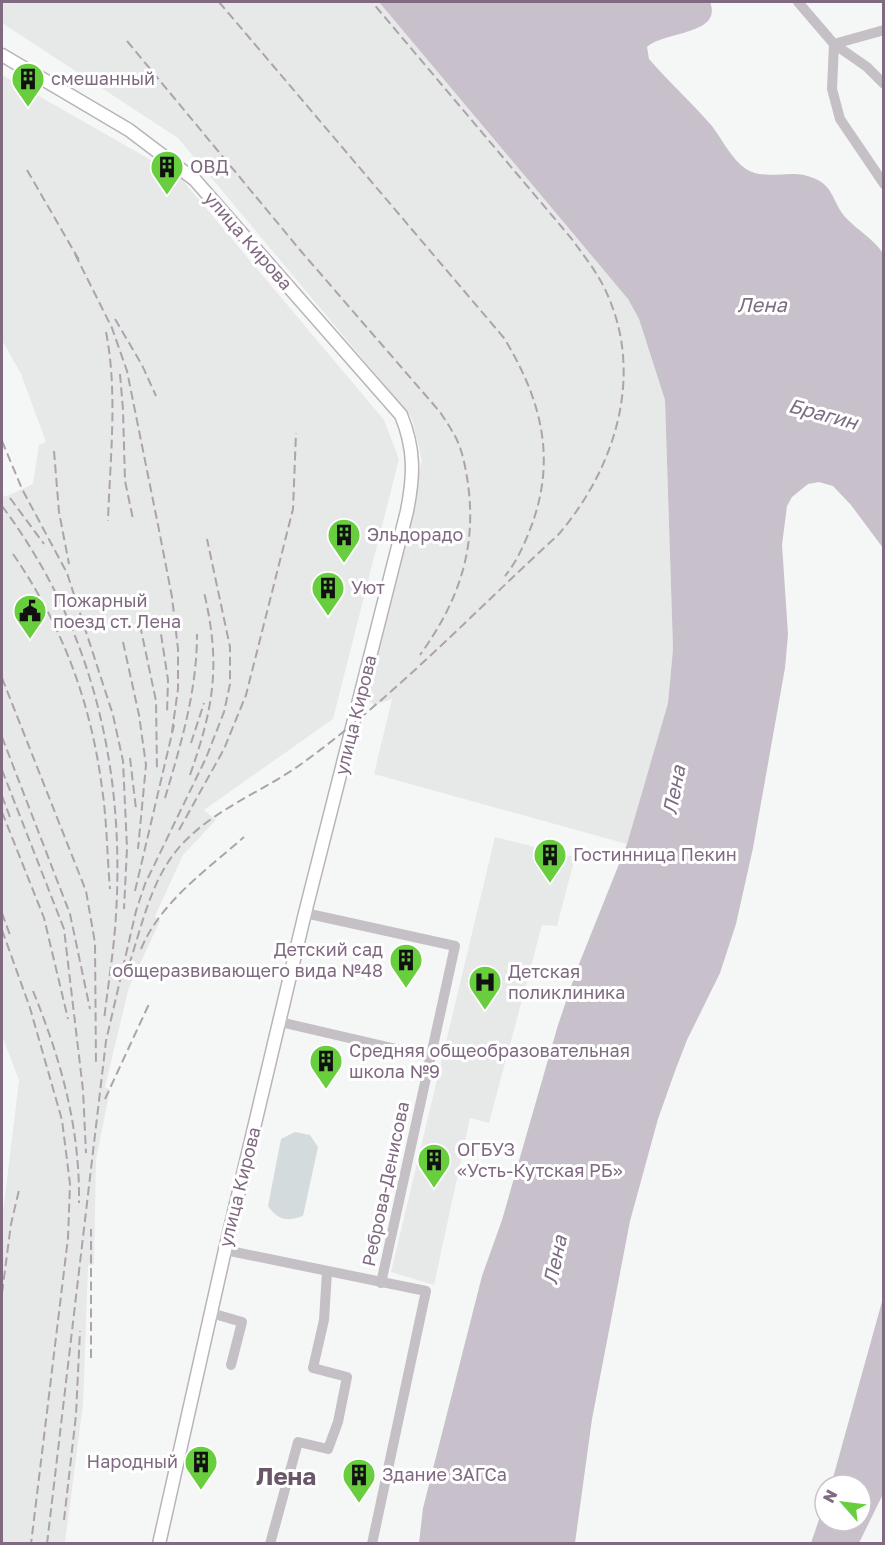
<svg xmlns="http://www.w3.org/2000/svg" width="885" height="1545" viewBox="0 0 885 1545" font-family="'Golos Text',sans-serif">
	<rect width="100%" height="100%" fill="#f5f7f6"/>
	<g fill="#e7e8e8">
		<polygon points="2,2 379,2 628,299 639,319 665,400 673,649 668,703 627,844 374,774 392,699 374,705 365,697 422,461 412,418 178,138 2,23"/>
		<polygon points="2,75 179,176 384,420 399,459 333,719 204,810 216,820 183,855 155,916 160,921 129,987 105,1087 110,1090 96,1160 94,1265 88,1265 83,1405 65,1542 72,1544 2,1543 2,1221 19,1080 2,1036 2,493 5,497 33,484 39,445 46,442 21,374 2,340"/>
		<polygon points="495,837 575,857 557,926 542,925 489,1123 470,1118 434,1285 391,1272"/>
	</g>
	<path fill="#d4dbdc" d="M 295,1132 L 310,1135 L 318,1147 L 303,1216 C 287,1222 278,1220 268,1206 L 281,1139 Z"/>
	<g fill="#c8c0ca">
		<path d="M 379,2 L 710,2 C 723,35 664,31 647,47 L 649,59 C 669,82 692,103 712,126 C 722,139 732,160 746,169 C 763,180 785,171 804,175 C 837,183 830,202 847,219 C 859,231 873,239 883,253 L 883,548 L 851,505 L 833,486 L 819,482 L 808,484 L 792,497 L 787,506 L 782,545 L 788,634 L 785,668 L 753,848 L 736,924 L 720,973 L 687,1040 L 675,1071 L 658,1119 L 630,1221 L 592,1419 L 575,1543 L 419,1543 L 423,1508 L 482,1276 L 502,1220 L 558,1025 L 577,969 L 627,844 L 668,703 L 673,649 L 665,400 L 639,319 L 628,299 Z"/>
		<polygon points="883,1298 883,1494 859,1543 811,1543 825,1502 825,1521 861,1521 861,1485 831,1485"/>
	</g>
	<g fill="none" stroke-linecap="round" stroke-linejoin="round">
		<g stroke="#b9b3ba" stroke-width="15">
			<path id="major" d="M 2,55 L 129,130 L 195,180 L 401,415 C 415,449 414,476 407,511 L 305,913 L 225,1250 L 159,1544"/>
		</g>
		<g stroke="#c5bfc6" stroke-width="10">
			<polyline points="798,2 834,44 884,30"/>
			<polyline points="884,84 867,67 834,44 832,89 840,119 884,184"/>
			<polyline points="305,913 455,946 381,1283"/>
			<polyline points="280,1022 431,1057"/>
			<polyline points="225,1250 426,1291 372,1544"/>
			<polyline points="211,1313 242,1322 231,1365"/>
			<polyline points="270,1544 298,1442 328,1449 338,1422 347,1377 313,1368 324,1320 327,1272"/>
		</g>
		<use href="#major" stroke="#fff" stroke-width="12"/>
		<g stroke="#aca3ad" stroke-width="2" stroke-dasharray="9 4.5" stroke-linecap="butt">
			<path d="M 219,2 L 504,338 C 541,399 557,458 531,527 C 525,543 516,563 505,576"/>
			<path d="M 127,41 L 300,250 L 440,412 C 446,421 452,430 457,440 C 463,453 466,470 468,484 C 477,550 458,602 420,655"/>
			<polyline points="27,170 79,260"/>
			<polyline points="75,254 112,328 127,371 159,530 172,597 178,649 178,689 172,732"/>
			<polyline points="115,319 142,365 156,396"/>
			<path d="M 106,332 C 118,393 110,458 108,521"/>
			<polyline points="120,374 123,410 125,481 133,519"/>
			<polyline points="2,441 22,489 67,573 113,715 123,761 127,848 124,909"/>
			<polyline points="54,451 59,512 69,564"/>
			<polyline points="10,498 44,544"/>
			<path d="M 2,506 C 92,626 125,767 116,915 C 114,950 108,985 104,1020"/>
			<path d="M 13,554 C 62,625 91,702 102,788 C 107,821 107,855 110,889"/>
			<polyline points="159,621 168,680 167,714"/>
			<polyline points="140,625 156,701 157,771"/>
			<polyline points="123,642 139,715 146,765 138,849"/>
			<polyline points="2,678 86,891 95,943 96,1066"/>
			<polyline points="2,737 70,914 90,1009"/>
			<polyline points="191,743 204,703"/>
			<polyline points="130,758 136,809"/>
			<polyline points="2,770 64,929 83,1090 86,1153"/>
			<path d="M 190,775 C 214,706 221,665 204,592"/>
			<polyline points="2,796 11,820"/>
			<path d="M 165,798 C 181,744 197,691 197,634"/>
			<polyline points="2,812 44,918 68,1019"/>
			<polyline points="179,830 224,749 246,695 293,509 296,433"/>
			<polyline points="135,891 174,725"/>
			<polyline points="2,913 11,938"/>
			<polyline points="2,930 30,1008 62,1120 70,1184 68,1238 31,1544"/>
			<path d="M 141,949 C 161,901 207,870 244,837"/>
			<path d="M 129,965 C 143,922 152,875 184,842 C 218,807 266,790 304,762 C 395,696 476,610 558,535 C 614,470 644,378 608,296 C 599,274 584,256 571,238 L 372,2"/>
			<path d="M 33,991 C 61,1060 80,1127 79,1203"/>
			<polyline points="105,1099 149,1004"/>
			<polyline points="2,1293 11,1224 19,1190"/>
			<polyline points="91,1358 91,1229"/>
			<polyline points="64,1520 76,1415 80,1331"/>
			<polyline points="47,1544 106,1041 136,911 145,884 206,758 224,712 230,684 230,647 207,539"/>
		</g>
	</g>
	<defs>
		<g id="building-pin" transform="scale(1.725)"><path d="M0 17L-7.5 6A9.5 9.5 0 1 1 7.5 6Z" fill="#68ce3e" stroke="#fff"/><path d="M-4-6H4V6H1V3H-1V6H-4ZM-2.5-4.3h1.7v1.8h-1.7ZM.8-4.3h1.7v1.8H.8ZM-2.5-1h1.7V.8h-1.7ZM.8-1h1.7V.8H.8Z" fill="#111"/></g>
		<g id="civic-pin" transform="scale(1.725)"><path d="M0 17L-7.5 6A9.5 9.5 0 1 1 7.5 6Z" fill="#68ce3e" stroke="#fff"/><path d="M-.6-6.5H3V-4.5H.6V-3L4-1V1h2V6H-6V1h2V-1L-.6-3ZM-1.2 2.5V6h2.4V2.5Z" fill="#111"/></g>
		<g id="hospital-pin" transform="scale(1.725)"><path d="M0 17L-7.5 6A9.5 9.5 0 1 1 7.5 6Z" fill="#68ce3e" stroke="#fff"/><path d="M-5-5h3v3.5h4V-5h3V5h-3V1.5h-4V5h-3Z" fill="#111"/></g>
	</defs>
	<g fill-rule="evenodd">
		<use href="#building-pin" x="28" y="79"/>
		<use href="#building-pin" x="167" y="167"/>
		<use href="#building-pin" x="344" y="535"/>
		<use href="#building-pin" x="328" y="588"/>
		<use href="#civic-pin" x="30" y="611"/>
		<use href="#building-pin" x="550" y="855"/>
		<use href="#building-pin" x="406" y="960"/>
		<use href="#hospital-pin" x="485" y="982"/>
		<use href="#building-pin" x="326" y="1061"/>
		<use href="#building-pin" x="434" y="1160"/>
		<use href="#building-pin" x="201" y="1462"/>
		<use href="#building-pin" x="359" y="1475"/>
	</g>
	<g text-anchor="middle" stroke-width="6" stroke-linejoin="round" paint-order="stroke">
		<g font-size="18" fill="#806a82" stroke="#fff" text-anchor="start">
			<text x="51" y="85">смешанный</text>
			<text x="190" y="173">ОВД</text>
			<text x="367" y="541">Эльдорадо</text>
			<text x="351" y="594">Уют</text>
			<text x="53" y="607">Пожарный<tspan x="53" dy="21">поезд ст. Лена</tspan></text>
			<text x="573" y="861">Гостинница Пекин</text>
			<text x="383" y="956" text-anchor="end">Детский сад<tspan x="383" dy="21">общеразвивающего вида №48</tspan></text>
			<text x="508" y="978">Детская<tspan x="508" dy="21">поликлиника</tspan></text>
			<text x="349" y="1057">Средняя общеобразовательная<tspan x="349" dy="21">школа №9</tspan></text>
			<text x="457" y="1156">ОГБУЗ<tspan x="457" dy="21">«Усть-Кутская РБ»</tspan></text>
			<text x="178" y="1468" text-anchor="end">Народный</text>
			<text x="382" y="1481">Здание ЗАГСа</text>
		</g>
		<g font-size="18" fill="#806a82" stroke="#fff">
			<text transform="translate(248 241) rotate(49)" y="6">улица Кирова</text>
			<text transform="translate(356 715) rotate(-76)" y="6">улица Кирова</text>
			<text transform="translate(386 1184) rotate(-78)" y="6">Реброва-Денисова</text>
			<text transform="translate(240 1187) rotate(-76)" y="6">улица Кирова</text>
		</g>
		<g font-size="20" font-style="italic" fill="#7e6b85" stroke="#fff">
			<text x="762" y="312">Лена</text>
			<text transform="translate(823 414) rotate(15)" y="7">Брагин</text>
			<text transform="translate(674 790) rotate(-79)" y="7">Лена</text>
			<text transform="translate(555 1260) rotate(-78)" y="7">Лена</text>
		</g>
		<g font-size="24" font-weight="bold" fill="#675768" stroke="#fff">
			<text x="286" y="1485">Лена</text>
		</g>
	</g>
	<rect width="885" height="1545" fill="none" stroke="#806a82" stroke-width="6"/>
	<g transform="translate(843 1503) rotate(298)"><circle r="28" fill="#ffffff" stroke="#ccc3cd" stroke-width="1.5"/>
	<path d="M0-4.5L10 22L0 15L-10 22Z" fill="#68ce3e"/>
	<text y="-9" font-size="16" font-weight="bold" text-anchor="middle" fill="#806a82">N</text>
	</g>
</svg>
